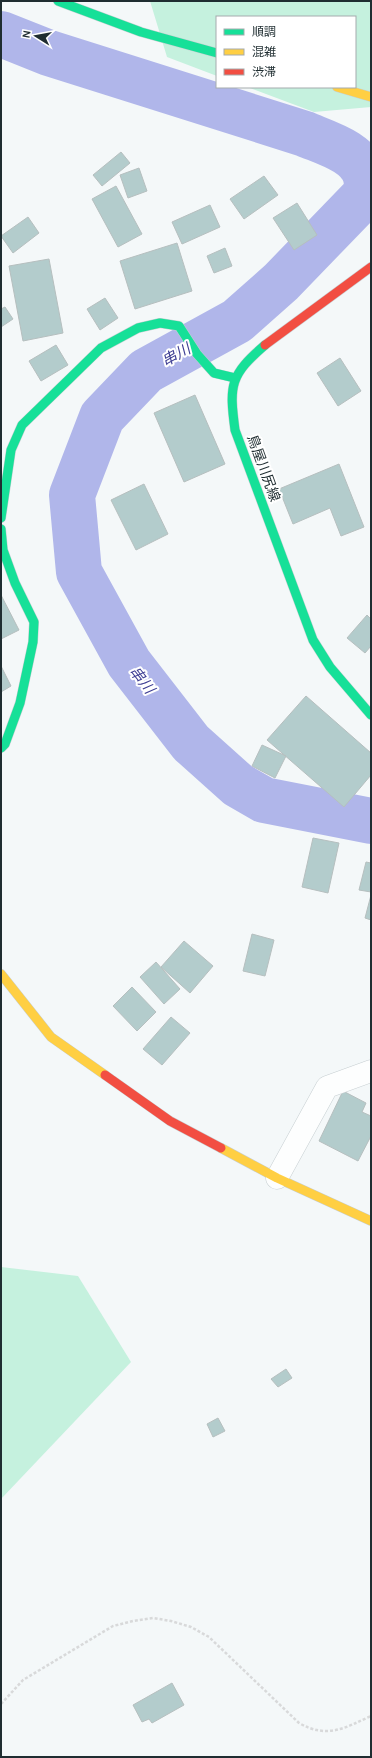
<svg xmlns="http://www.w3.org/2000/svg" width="372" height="1758" viewBox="0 0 372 1758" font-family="Karla,'Noto Sans JP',sans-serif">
	<rect width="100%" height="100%" fill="#f4f8f9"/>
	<g fill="#c5f1de">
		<polygon points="150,1 371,1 371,107 314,112 247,87 355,87 355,17 217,17 217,76 167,57"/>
		<polygon points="1,1267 78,1276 131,1362 1,1499"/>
	</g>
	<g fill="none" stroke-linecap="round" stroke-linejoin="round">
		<path stroke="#b0b6ea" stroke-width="46" d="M 1,34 L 49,53 L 305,134 C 326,143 360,152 366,177 C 367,182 367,188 367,193 L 281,282 L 237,321 L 146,371 L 102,417 L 72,495 L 79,572 L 129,663 L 191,743 L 238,785 L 264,800 L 371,821"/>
	</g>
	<g fill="#b3cccc" stroke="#b6bfbf">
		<polygon points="121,152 130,163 102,186 93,175"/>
		<polygon points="139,168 147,191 128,198 120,175"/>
		<polygon points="264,176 278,195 244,219 230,199"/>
		<polygon points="116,186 142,234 118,247 92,199"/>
		<polygon points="297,203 317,235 294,250 273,218"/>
		<polygon points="210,205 220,227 182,244 172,222"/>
		<polygon points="28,217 39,233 13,253 1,236"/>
		<polygon points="177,243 192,291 135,309 120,261"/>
		<polygon points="225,248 232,266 214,273 207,256"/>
		<polygon points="49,259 63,333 23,341 9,266"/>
		<polygon points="105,298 118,318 100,330 87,309"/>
		<polygon points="5,307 13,319 1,327 1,309"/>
		<polygon points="56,345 68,365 41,381 29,361"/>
		<polygon points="340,358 361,391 338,406 317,373"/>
		<polygon points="195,395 225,464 184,482 154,413"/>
		<polygon points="339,464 364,527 341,536 330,508 293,524 279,489"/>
		<polygon points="144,484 168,534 136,550 111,500"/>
		<polygon points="1,595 19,630 1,639"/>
		<polygon points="367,615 371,619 371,646 365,653 347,638"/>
		<polygon points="1,666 11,686 1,692"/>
		<polygon points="306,696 371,753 371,775 344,807 267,740"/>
		<polygon points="262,745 286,756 275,778 252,766"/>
		<polygon points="313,838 339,843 328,893 302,887"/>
		<polygon points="366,862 371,863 371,892 359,890"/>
		<polygon points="371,895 371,920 365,918"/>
		<polygon points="252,934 274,940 265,976 243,971"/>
		<polygon points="184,941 213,966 190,993 161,967"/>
		<polygon points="156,962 180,989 164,1004 140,977"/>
		<polygon points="132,987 156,1012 137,1031 113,1006"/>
		<polygon points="171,1017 190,1033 162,1065 143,1049"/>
		<polygon points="343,1091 366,1103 362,1112 371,1116 371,1136 358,1161 319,1141"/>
		<polygon points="286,1369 292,1378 278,1387 271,1379"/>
		<polygon points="218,1418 225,1431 213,1437 207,1424"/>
		<polygon points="172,1683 184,1705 152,1723 149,1719 142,1722 133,1705"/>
	</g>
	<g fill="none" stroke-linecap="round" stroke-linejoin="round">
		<g stroke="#c7cfd2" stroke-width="23">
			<polyline id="street" points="277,1178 327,1087 371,1071"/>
		</g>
		<g stroke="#c7cfd2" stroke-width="10">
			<g id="fast">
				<polyline points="58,1 141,32 217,53"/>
				<path d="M 265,345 C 230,375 229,385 235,430 L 313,640 L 330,667 L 371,715"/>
				<polyline points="1,518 11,450 22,425 101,348 138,328 160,323 179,326 197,354 214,373 235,378"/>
				<polyline points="1,529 3,550 15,583 34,622 33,642 20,703 5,744 1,748"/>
			</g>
		</g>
		<g stroke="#c7cfd2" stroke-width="10">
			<g id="slow">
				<polyline points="337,87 371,97"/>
				<polyline points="1,974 51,1037 105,1075"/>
				<polyline points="221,1148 277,1178 371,1221"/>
			</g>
		</g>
		<g stroke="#c7cfd2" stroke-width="10">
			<g id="jam">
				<polyline points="265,345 371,267"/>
				<polyline points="105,1075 170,1121 221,1148"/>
			</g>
		</g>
		<path stroke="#d8d9da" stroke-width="2.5" stroke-dasharray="3 2" stroke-linecap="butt" d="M 1,1704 L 23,1680 L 113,1626 L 133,1621 L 153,1618 L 171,1621 L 191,1627 L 209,1637 L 299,1723 C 327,1739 345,1728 371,1716"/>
		<use href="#street" stroke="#fdfefe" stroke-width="22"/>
		<use href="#fast" stroke="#16e098" stroke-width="9"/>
		<use href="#slow" stroke="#ffcf43" stroke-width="9"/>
		<use href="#jam" stroke="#f24e42" stroke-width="9"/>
	</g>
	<g text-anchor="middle" stroke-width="4" stroke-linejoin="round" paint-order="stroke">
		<g font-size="14" fill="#1f2d31" stroke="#fff">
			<text transform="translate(264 468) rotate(70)" y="5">鳥屋川尻線</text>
		</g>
		<g font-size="15" font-style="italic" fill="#3d3d93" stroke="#fff">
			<text transform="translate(176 355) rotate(-29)" y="5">串川</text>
			<text transform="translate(142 680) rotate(52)" y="5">串川</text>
		</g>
	</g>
	<rect width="372" height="1758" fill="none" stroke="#1f2d31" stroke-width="4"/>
	<rect x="216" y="16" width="140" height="72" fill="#ffffff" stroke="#a5abad"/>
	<rect x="224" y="29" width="20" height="6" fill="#16e098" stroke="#a5abad"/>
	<text x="252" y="36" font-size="12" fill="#1f2d31">順調</text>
	<rect x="224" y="49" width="20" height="6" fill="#ffcf43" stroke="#a5abad"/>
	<text x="252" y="56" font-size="12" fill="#1f2d31">混雑</text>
	<rect x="224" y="69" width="20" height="6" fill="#f24e42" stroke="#a5abad"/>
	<text x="252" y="76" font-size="12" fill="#1f2d31">渋滞</text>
	<g transform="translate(36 36) rotate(281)" stroke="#ffffff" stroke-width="3" paint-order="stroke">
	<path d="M0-3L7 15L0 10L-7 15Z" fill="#1f2d31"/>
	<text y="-6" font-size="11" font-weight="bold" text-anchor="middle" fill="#1f2d31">N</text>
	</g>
</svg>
